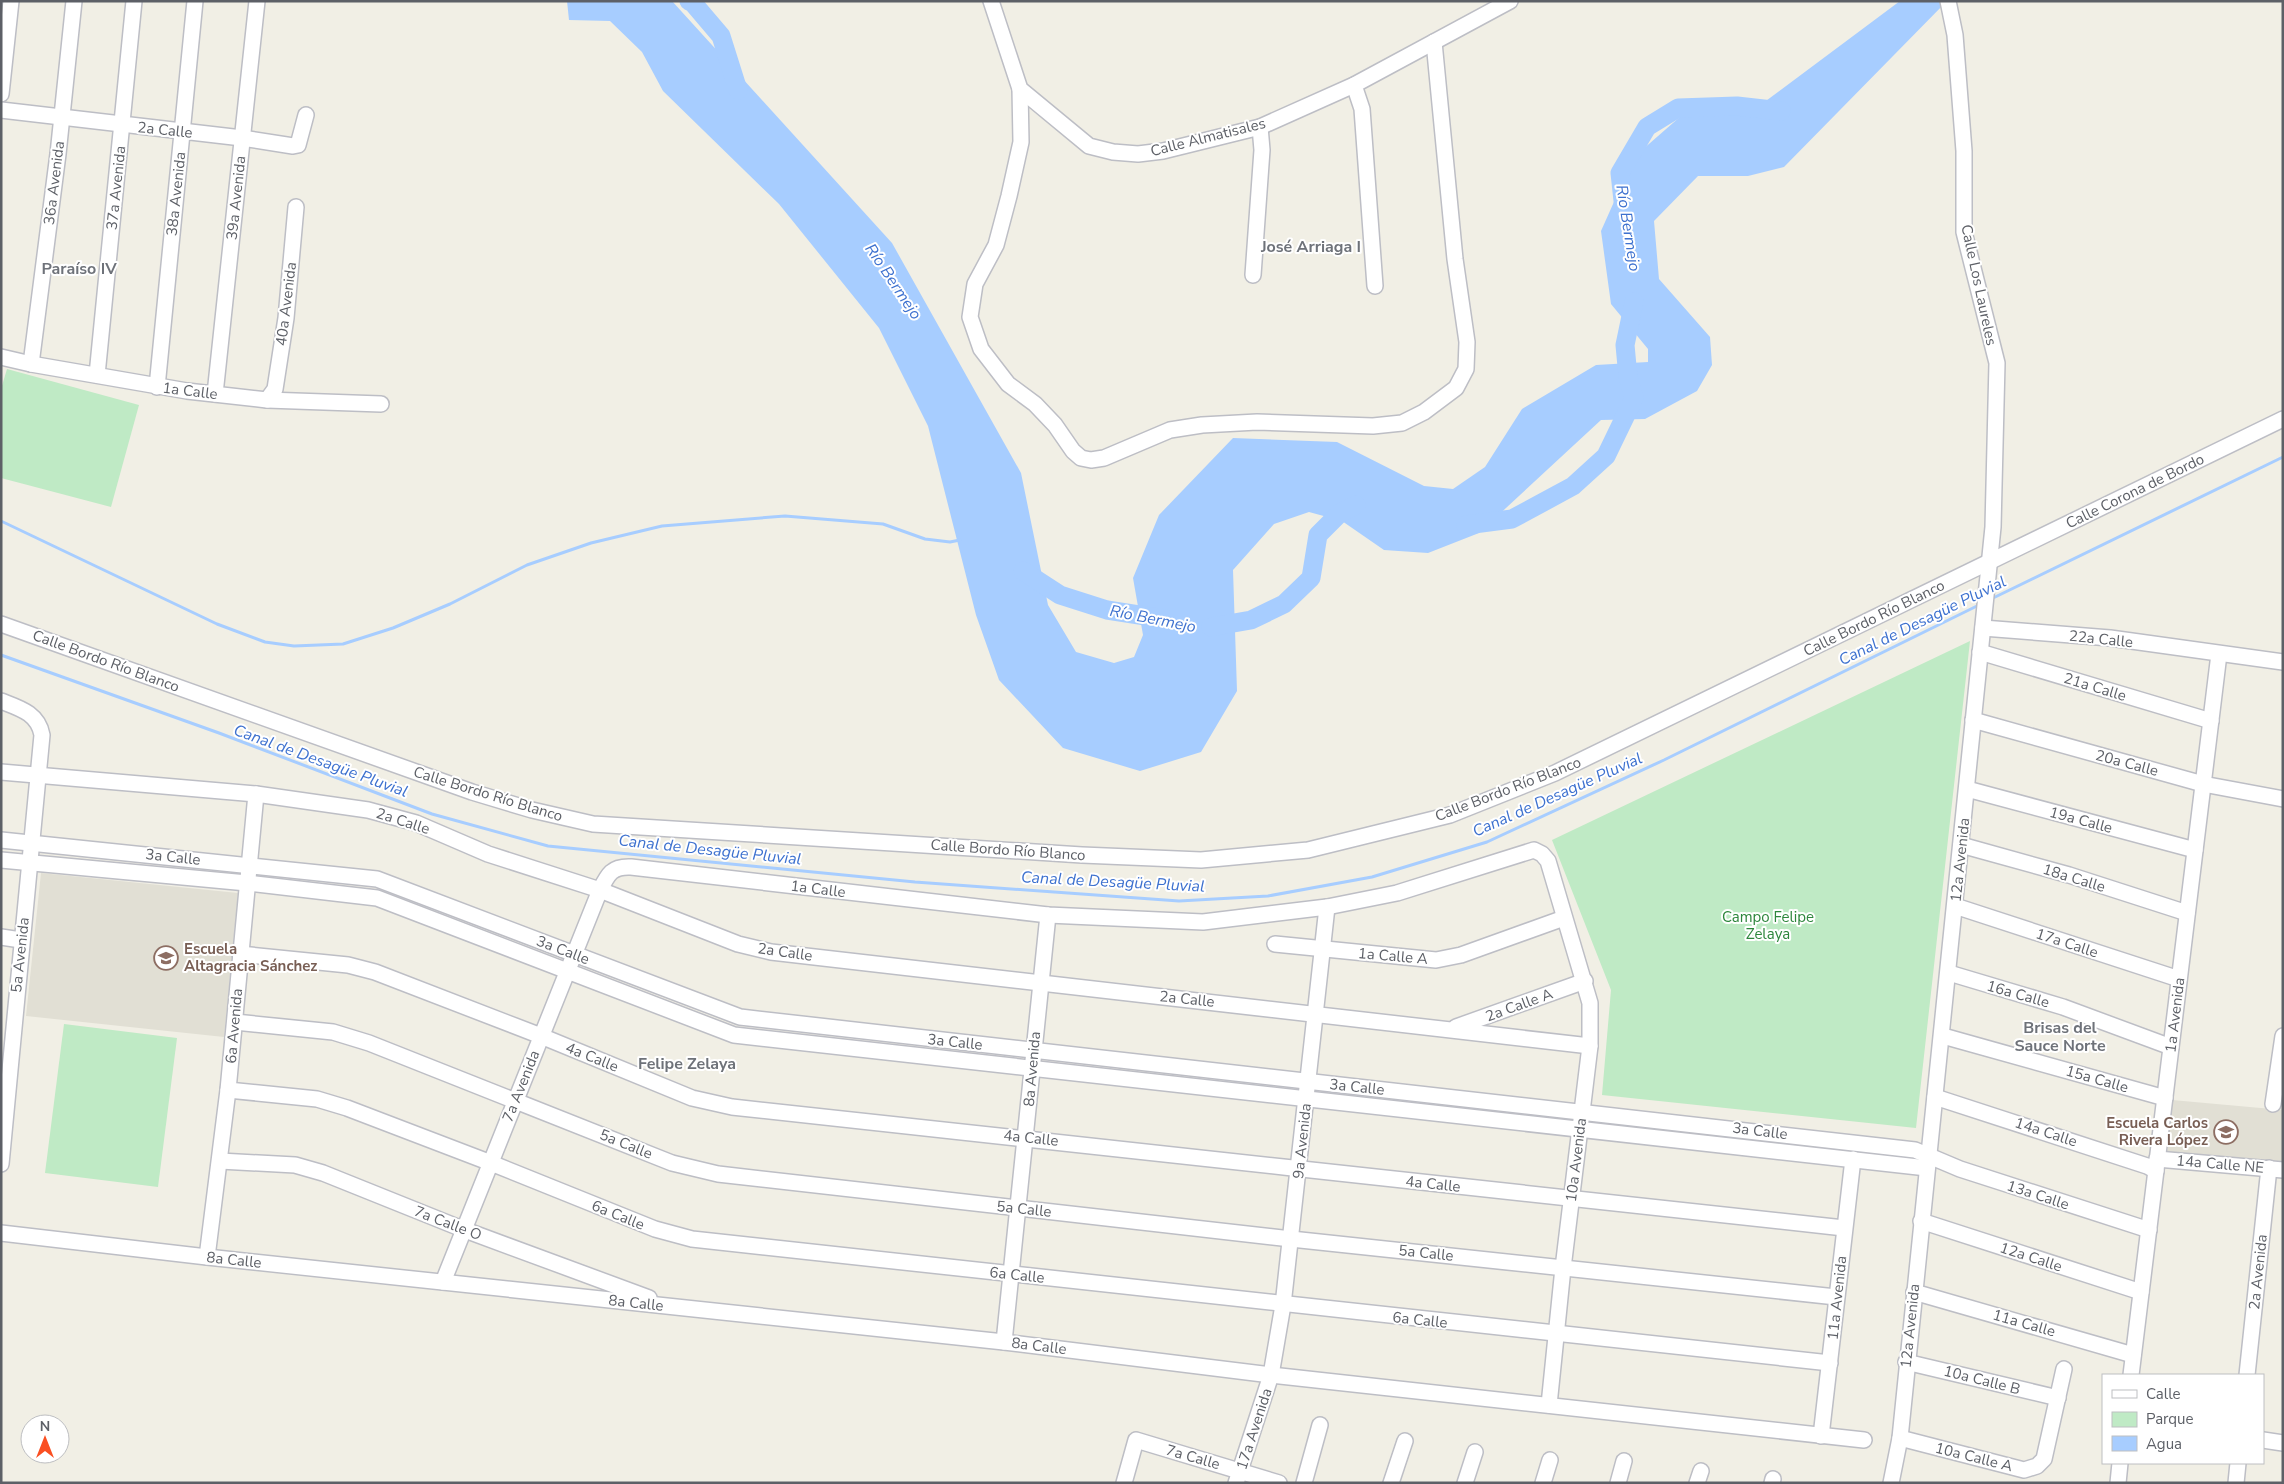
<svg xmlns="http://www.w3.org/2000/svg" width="2284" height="1484" viewBox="0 0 2284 1484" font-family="'Nunito Sans',sans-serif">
	<rect width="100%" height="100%" fill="#f1efe5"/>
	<g fill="#e1dfd4">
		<polygon points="41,873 238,893 224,1037 26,1016"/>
		<polygon points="2172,1100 2283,1110 2283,1165 2167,1154"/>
	</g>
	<g fill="#bfeac5">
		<polygon points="7,369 139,405 111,507 1,478 1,389"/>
		<polygon points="1970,641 1916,1128 1602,1095 1611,990 1552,840"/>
		<polygon points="64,1024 177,1038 158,1187 45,1173"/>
	</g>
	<polygon fill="#a7cdff" points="567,1 672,1 892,243 1021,473 1048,605 1076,652 1114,663 1134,657 1143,635 1133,578 1159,515 1233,438 1337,442 1424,486 1453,489 1485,467 1522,409 1596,365 1648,362 1648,349 1611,304 1601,231 1634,157 1689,109 1751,112 1900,1 1947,1 1784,167 1748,176 1698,176 1654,221 1659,279 1710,337 1712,365 1697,391 1645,419 1601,420 1479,533 1428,553 1384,550 1342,521 1309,512 1274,524 1233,570 1237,691 1201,752 1140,771 1063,748 999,680 976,615 928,426 879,328 779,204 663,91 642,52 610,21 569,20"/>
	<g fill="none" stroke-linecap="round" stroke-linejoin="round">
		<g stroke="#a7cdff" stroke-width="3">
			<polyline points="1,521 217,624 265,642 294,646 343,644 393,628 450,604 527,565 591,543 662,526 785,516 883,524 925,539 950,542 960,540"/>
			<polyline points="1989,600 2283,457"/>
			<polyline points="1,655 219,733 432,814 548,846 915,882 1179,901 1268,896 1372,877 1487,842 1664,760 1979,605"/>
		</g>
		<g stroke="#a7cdff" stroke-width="19">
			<polyline points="689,1 693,3 721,36 738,90"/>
			<polyline points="1624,210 1620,173 1647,127 1678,108 1737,106 1781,111"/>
			<polyline points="1466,525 1512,519 1573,486 1606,456 1634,398 1628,377 1625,345 1634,302"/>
			<polyline points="1023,571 1060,595 1107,610 1165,619"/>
			<polyline points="1211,627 1251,620 1284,604 1311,578 1318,535 1340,513 1356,505"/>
		</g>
		<g stroke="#bdbec5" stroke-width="18">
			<g id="minor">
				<polyline points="991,1 1020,89 1089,146 1113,152 1138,154 1163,151 1260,127 1354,85 1510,1"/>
				<polyline points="1354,85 1362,109 1375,286"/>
				<polyline points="1020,89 1021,142 1009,196 996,245 975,284 970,317 981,349 1008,384 1035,404 1055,425 1073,451 1081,458 1091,460 1104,458 1170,430 1202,425 1257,422 1373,426 1402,423 1424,412 1456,388 1466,369 1467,342 1455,259 1434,42"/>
				<polyline points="1,94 11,1"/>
				<polyline points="1,110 242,138 293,146 298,145 306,115"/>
				<polyline points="1253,275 1262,150 1260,127"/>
				<polyline points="1,357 31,364 187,391 267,400 381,404"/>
				<polyline points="31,364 58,154 74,1"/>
				<polyline points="97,375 134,1"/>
				<polyline points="157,387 195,1"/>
				<polyline points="215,394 257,1"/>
				<polyline points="267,400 275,389 286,318 296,207"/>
				<polyline points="1,624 472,792 532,810 593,824 1082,855 1201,860 1308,850 1450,815 1555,773 2283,419"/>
				<polyline points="1983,628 2110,638 2283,662"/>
				<polyline points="1980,652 2211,721"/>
				<path d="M 1,701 C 19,708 38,713 42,735 L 1,1164"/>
				<polyline points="1973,720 2203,784 2283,799"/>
				<polyline points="1,772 256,794 368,810 416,823 488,854 600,890 738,944 771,952 1590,1046"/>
				<polyline points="1967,789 2195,850"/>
				<polyline points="1,840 377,879 740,1017 1915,1150 1960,1169 2149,1230"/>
				<polyline points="1961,845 2069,875 2187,913"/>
				<polyline points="1,860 247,883 377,898 734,1035 1927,1168"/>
				<polyline points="1955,906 2179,979"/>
				<polyline points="1,937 21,940"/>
				<polyline points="1275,944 1436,960 1461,955 1564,918"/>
				<path d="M 240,954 L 348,965 L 375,972 L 541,1036 L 692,1098 L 732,1107 C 1103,1145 1473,1190 1844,1228"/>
				<polyline points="1949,973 2063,1007 2171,1047"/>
				<polyline points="235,1022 333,1032 369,1043 672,1163 718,1174 1291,1239 1836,1297"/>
				<polyline points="1456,1027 1585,981"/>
				<polyline points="1943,1036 2165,1098"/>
				<polyline points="228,1090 317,1099 347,1108 491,1163 655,1229 692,1239 1830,1363"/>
				<polyline points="1935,1097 2147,1166 2156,1171"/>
				<polyline points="2273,1104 2283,1036"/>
				<polyline points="2157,1159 2283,1170"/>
				<polyline points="220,1161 295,1165 323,1173 465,1230 649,1298"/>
				<polyline points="1921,1221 2141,1292"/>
				<polyline points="1,1233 207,1257 1004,1342 1271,1375 1864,1440"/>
				<polyline points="207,1257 228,1090 256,794"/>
				<path d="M 443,1282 L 600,890 C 608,874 612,866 631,867 L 1048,915 L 1203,922 L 1327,907 L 1397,893 L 1534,850 L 1542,854 L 1548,861 L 1590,1003 L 1590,1046 L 1563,1268 L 1549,1405"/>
				<polyline points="1914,1292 2133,1355"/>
				<polyline points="1004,1342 1048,915"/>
				<polyline points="1906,1362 2058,1398"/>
				<polyline points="2131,1375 2219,654"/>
				<polyline points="2247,1375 2269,1168"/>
				<polyline points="1821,1436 1853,1159"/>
				<polyline points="1900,1438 2024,1470 2037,1466 2044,1459 2064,1369"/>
				<polyline points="2263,1440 2283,1443"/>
				<polyline points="1124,1483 1136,1440 1279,1483"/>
				<polyline points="1236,1483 1271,1375 1283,1305 1327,907"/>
				<polyline points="1304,1483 1320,1425"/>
				<polyline points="1391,1483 1405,1441"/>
				<polyline points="1465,1483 1475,1452"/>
				<polyline points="1543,1483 1550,1460"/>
				<polyline points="1618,1483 1624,1461"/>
				<polyline points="1697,1483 1701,1471"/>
				<polyline points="1772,1483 1773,1479"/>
				<polyline points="1891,1483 1900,1438 1993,527 1997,363 1964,232 1964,151 1955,35 1948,1"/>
				<polyline points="2118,1483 2120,1463"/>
				<polyline points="2236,1483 2238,1463"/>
			</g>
		</g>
		<use href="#minor" stroke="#fff" stroke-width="15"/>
	</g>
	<defs>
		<g id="school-ring" transform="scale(1.25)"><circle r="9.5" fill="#fff" stroke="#8d6e63" stroke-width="1.5"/><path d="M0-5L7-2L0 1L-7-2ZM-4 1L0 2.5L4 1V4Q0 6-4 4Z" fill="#8d6e63"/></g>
	</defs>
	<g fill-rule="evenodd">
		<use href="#school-ring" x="166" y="958"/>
		<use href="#school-ring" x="2226" y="1132"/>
	</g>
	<g text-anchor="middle" stroke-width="4" stroke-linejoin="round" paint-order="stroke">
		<g font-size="15" fill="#5d6067" stroke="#fff">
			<text transform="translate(165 130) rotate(6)" y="5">2a Calle</text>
			<text transform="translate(1208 137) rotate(-14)" y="5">Calle Almatisales</text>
			<text transform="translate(54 183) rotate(-83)" y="5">36a Avenida</text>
			<text transform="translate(116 188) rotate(-84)" y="5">37a Avenida</text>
			<text transform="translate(176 194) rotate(-84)" y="5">38a Avenida</text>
			<text transform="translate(236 198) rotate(-84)" y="5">39a Avenida</text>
			<text transform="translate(1979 285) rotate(78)" y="5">Calle Los Laureles</text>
			<text transform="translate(286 304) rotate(-83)" y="5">40a Avenida</text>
			<text transform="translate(190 391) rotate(7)" y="5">1a Calle</text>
			<text transform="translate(2135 491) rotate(-26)" y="5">Calle Corona de Bordo</text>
			<text transform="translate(1874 618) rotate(-26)" y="5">Calle Bordo Río Blanco</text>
			<text transform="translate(2101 639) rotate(6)" y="5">22a Calle</text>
			<text transform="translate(106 661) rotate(20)" y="5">Calle Bordo Río Blanco</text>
			<text transform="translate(2095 687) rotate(17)" y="5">21a Calle</text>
			<text transform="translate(2127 763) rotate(15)" y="5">20a Calle</text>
			<text transform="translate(1508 789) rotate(-21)" y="5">Calle Bordo Río Blanco</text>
			<text transform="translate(488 794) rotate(17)" y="5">Calle Bordo Río Blanco</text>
			<text transform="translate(2081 820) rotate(15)" y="5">19a Calle</text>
			<text transform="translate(403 821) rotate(18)" y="5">2a Calle</text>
			<text transform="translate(1008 850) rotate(4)" y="5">Calle Bordo Río Blanco</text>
			<text transform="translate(173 857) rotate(6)" y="5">3a Calle</text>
			<text transform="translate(1960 860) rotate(-84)" y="5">12a Avenida</text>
			<text transform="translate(2074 878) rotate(17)" y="5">18a Calle</text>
			<text transform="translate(818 889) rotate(7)" y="5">1a Calle</text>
			<text transform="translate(2067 943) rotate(18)" y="5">17a Calle</text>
			<text transform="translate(563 950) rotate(21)" y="5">3a Calle</text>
			<text transform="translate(785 952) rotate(8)" y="5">2a Calle</text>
			<text transform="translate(20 955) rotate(-84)" y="5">5a Avenida</text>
			<text transform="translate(1393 956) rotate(5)" y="5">1a Calle A</text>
			<text transform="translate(2018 994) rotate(16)" y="5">16a Calle</text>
			<text transform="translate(1187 999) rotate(6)" y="5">2a Calle</text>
			<text transform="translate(1519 1005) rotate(-20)" y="5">2a Calle A</text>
			<text transform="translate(2175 1015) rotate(-83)" y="5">1a Avenida</text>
			<text transform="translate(234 1026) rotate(-85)" y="5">6a Avenida</text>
			<text transform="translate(955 1042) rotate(6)" y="5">3a Calle</text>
			<text transform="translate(592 1057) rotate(22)" y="5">4a Calle</text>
			<text transform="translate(1032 1069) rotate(-85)" y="5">8a Avenida</text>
			<text transform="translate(2097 1079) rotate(16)" y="5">15a Calle</text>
			<text transform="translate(521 1086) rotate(-68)" y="5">7a Avenida</text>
			<text transform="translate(1357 1087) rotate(6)" y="5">3a Calle</text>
			<text transform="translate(1760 1131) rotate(7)" y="5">3a Calle</text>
			<text transform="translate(2046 1132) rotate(18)" y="5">14a Calle</text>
			<text transform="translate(1031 1138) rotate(6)" y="5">4a Calle</text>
			<text transform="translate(1302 1141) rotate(-84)" y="5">9a Avenida</text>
			<text transform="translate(626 1144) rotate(22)" y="5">5a Calle</text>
			<text transform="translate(1576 1160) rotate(-83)" y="5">10a Avenida</text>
			<text transform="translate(2220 1164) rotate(5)" y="5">14a Calle NE</text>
			<text transform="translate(1433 1184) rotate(6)" y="5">4a Calle</text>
			<text transform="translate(2038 1195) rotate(18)" y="5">13a Calle</text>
			<text transform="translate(1024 1209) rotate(6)" y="5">5a Calle</text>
			<text transform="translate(618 1215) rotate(22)" y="5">6a Calle</text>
			<text transform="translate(448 1223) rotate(21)" y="5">7a Calle O</text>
			<text transform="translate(1426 1253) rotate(6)" y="5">5a Calle</text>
			<text transform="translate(2031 1257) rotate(18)" y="5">12a Calle</text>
			<text transform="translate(234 1260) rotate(6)" y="5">8a Calle</text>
			<text transform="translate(2258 1272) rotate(-84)" y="5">2a Avenida</text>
			<text transform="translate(1017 1275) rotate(6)" y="5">6a Calle</text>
			<text transform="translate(1837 1298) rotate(-84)" y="5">11a Avenida</text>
			<text transform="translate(636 1303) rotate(6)" y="5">8a Calle</text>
			<text transform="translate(1420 1320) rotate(6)" y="5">6a Calle</text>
			<text transform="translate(2024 1323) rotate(16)" y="5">11a Calle</text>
			<text transform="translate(1910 1326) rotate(-84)" y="5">12a Avenida</text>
			<text transform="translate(1039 1346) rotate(7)" y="5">8a Calle</text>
			<text transform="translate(1982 1380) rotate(14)" y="5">10a Calle B</text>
			<text transform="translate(1254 1429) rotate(-72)" y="5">17a Avenida</text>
			<text transform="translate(1193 1457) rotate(16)" y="5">7a Calle</text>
			<text transform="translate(1974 1457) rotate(14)" y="5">10a Calle A</text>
		</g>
		<g font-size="15" fill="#2d863c" stroke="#fff">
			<text x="1768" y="922">Campo Felipe<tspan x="1768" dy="17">Zelaya</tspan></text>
		</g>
		<g font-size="15" font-weight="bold" fill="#785e54" stroke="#fff" text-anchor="start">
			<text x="184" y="954">Escuela<tspan x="184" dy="17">Altagracia Sánchez</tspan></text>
			<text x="2208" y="1128" text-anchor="end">Escuela Carlos<tspan x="2208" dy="17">Rivera López</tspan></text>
		</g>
		<g font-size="16" font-style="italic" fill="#3d71cf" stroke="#fff">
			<text transform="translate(1629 228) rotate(81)" y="6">Río Bermejo</text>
			<text transform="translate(894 281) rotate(56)" y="6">Río Bermejo</text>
			<text transform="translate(1153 618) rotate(11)" y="6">Río Bermejo</text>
			<text transform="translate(1922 620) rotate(-26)" y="6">Canal de Desagüe Pluvial</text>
			<text transform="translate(321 760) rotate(20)" y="6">Canal de Desagüe Pluvial</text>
			<text transform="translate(1557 794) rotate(-24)" y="6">Canal de Desagüe Pluvial</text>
			<text transform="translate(710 849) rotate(6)" y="6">Canal de Desagüe Pluvial</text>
			<text transform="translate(1113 881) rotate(3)" y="6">Canal de Desagüe Pluvial</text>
		</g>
		<g font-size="16" font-weight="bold" fill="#6e7279" stroke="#fff">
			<text x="1311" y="252">José Arriaga I</text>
			<text x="79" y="274">Paraíso IV</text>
			<text x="2060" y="1033">Brisas del<tspan x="2060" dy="18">Sauce Norte</tspan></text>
			<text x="687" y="1069">Felipe Zelaya</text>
		</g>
	</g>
	<rect width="2284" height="1484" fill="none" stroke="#5d6067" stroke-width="5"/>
	<rect x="2102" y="1374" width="162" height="90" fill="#ffffff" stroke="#bebfc2"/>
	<rect x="2112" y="1390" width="25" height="8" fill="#ffffff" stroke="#bebfc2"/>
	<text x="2146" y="1399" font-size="15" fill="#5d6067">Calle</text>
	<rect x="2112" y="1412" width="25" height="15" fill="#bfeac5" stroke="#bebfc2"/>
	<text x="2146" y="1424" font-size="15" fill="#5d6067">Parque</text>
	<rect x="2112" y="1436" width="25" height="15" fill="#a7cdff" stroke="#bebfc2"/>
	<text x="2146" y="1449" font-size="15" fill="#5d6067">Agua</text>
	<g transform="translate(45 1439)"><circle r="24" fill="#ffffff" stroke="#bebfc2"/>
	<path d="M0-4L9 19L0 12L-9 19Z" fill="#fa4f22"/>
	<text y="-8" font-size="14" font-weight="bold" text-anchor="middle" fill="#5d6067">N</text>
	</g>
</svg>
